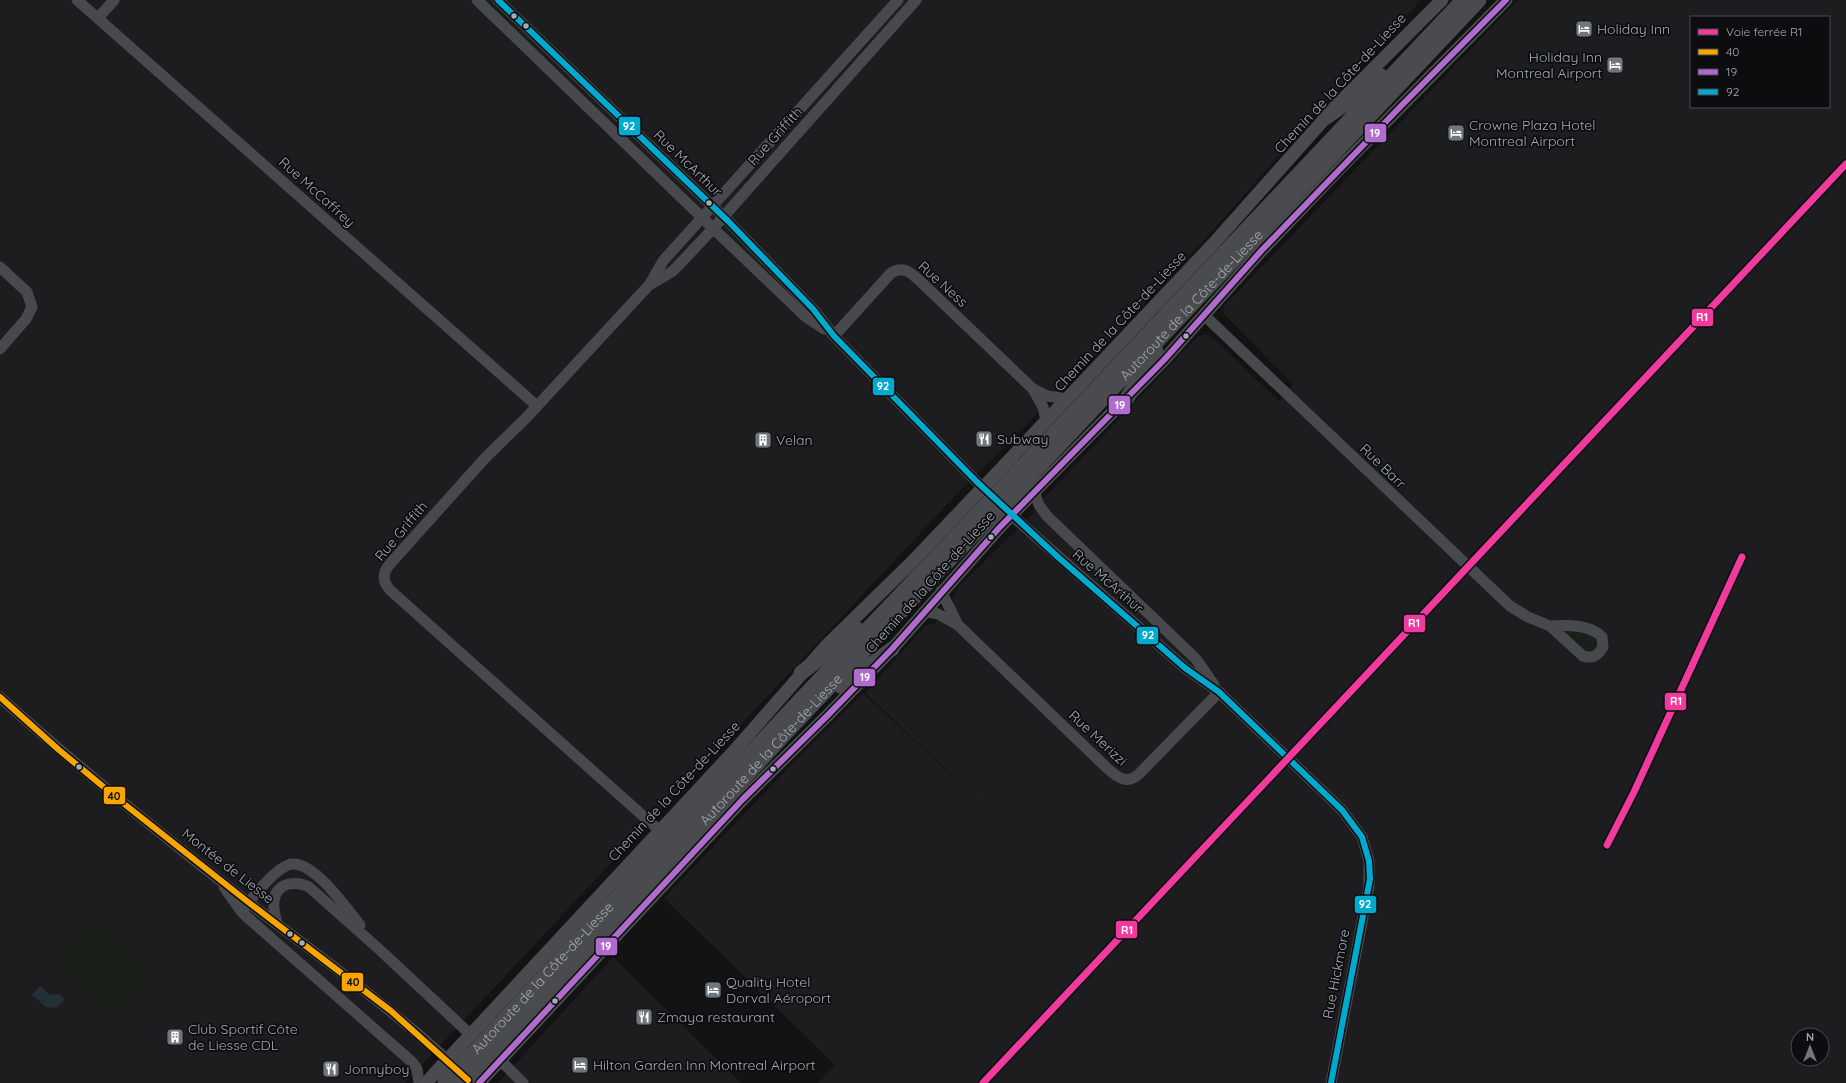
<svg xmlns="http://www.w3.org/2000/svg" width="1846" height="1083" viewBox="0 0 1846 1083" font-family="Quicksand,sans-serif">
	<rect width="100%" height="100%" fill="#131313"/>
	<g fill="#1d1d1f" fill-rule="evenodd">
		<polygon points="0,0 1421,0 1331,97 1197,248 1103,348 956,495 405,1083 0,1083"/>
		<path d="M 1518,0 L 1846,0 L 1846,1083 L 818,1083 L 835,1065 L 664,898 L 792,764 L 863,693 L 1017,836 L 865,693 L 926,625 L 935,623 L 953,602 L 953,597 L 960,585 L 1030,517 L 1044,498 L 1198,336 L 1206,334 L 1213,338 L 1279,401 L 1293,384 L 1224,314 L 1223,309 L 1225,305 ZM 1691,17 L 1829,17 L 1829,107 L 1691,107 ZM 1798,1035 L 1822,1035 L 1822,1059 L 1798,1059 Z"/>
		<polygon points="613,957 741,1083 498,1083"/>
	</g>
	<g fill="#192019">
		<polygon points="724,227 727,227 780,282 778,284 722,230"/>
		<polygon points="1566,630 1588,635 1596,640 1595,647 1590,650 1590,652 1585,651 1565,633"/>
		<polygon points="91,921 150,973 113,1015 53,963"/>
	</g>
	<polygon fill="#253036" points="40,986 50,995 59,994 65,999 56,1008 46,1007 32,995"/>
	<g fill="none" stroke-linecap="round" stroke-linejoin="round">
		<g stroke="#47494c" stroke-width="11">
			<polyline points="77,0 537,406"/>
			<polyline points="477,0 718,233 806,317 824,329"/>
			<polyline points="498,0 728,221 813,309 834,336 977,482"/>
			<polyline points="98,18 114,0"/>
			<polyline points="0,267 27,292 32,307 26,319 0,349"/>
			<polyline points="651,284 673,271 708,234 916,0"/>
			<path d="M 1204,315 L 1510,606 L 1528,617 L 1550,626 L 1583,656 C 1592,659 1598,656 1603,647 L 1602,637 C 1590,624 1566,625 1550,626"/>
			<path d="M 834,336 L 891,273 C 904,265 911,273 921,282 L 1033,389 L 1043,407 L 1046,421"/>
			<polyline points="1033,389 1047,396 1068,399"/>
			<polyline points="1034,491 1039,505 1047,516 1196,659 1214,685"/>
			<polyline points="1017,520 1185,668 1219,692 1342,810 1362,837 1369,861 1369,886 1331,1083"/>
			<path d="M 941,591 L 958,625 L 1107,768 C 1118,778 1127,785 1139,774 L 1219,692"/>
			<polyline points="924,611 938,614 958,625"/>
			<path d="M 0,697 C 80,769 164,837 249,903 C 314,952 380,1000 441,1054"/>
			<path d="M 660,831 L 390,590 C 383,582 382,574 389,565 L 486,457 L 526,418 L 650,284 L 663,261 L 898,0"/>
			<polyline points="224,887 241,911 247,917 412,1062 417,1069 419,1083"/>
			<path d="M 244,908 C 255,895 273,871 288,865 C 311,856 347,909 360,925"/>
			<path d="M 277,923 C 275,916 273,908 274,901 C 276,883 295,880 309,887 L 380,950 L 471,1035"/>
			<polyline points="500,1060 523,1083"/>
		</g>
		<g stroke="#494b4e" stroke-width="13">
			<polyline points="996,474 1214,243 1336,106 1442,0"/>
			<polyline points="1025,501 1164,360 1262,250 1343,165 1506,0"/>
			<polyline points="461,1045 735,750 826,646 911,563 971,500"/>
			<polyline points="426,1083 435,1073"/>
			<polyline points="479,1083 743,799 827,716 892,649 999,528"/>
		</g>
		<g stroke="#494b4e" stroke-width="15">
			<polyline points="1325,118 1362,92 1381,76"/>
			<polyline points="1127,398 1156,351"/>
			<polyline points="1006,484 1463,0"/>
			<path id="s1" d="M 1015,492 L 1479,0"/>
			<polyline points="801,673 857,629"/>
			<polyline points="841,686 892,649"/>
			<path id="s2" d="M 471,1055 L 800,700 L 981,510"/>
			<path id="s3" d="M 480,1062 L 784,735 L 989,518"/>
		</g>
		<g stroke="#494b4e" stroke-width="13">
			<polyline points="971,500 996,474"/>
			<polyline points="999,528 1025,501"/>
			<polyline points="435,1073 461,1045"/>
		</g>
		<g stroke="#494b4e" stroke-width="15">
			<polyline points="981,510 1006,484"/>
			<polyline points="989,518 1015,492"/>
			<polyline points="445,1082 471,1055"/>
			<polyline points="461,1083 480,1062"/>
		</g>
		<g stroke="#0d0d0f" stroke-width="9">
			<polyline id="bus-1" points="0,697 59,750 123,803 248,902 391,1011 468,1080"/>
		</g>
		<g stroke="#0d0d0f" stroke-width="9">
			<polyline id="bus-2" points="479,1083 743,799 827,716 892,649 999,528 1164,360 1262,250 1401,106 1506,0"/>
		</g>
		<g stroke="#0d0d0f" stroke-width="9">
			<polyline id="bus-3" points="498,0 728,221 813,309 834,336 977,482 1059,558 1185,668 1219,692 1342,810 1362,837 1369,861 1370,879 1331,1083"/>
		</g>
		<use href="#bus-1" stroke="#f7a600" stroke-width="6"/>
		<use href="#bus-2" stroke="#b06ccc" stroke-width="6"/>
		<use href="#bus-3" stroke="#00a9ce" stroke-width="6"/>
		<g stroke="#0d0d0f" stroke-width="10">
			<g id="rail-1">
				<polyline points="1607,845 1634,792 1742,557"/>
				<polyline points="983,1083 1846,164"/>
			</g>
		</g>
		<use href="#rail-1" stroke="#f13a9d" stroke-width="7"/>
	</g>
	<defs>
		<g id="hotel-square" transform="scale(0.9)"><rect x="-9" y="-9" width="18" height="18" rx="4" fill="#70767d" stroke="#0d0d0f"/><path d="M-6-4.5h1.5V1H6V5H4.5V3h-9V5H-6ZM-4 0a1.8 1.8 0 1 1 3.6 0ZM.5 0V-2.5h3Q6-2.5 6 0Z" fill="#fff"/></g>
		<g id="restaurant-square" transform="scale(0.9)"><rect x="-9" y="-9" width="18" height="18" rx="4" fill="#70767d" stroke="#0d0d0f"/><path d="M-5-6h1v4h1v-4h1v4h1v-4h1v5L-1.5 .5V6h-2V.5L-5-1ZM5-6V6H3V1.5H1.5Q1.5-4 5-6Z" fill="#fff"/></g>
		<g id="building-square" transform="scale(0.9)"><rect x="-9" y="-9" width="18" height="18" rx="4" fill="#70767d" stroke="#0d0d0f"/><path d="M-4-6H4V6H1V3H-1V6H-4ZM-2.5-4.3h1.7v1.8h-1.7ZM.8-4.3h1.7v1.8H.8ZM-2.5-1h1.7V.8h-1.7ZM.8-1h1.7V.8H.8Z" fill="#fff"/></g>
	</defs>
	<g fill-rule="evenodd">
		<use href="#hotel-square" x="1584" y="29"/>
		<use href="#hotel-square" x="1615" y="65"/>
		<use href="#hotel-square" x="1456" y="133"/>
		<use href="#restaurant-square" x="984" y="439"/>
		<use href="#building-square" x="763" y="440"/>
		<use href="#hotel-square" x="713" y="990"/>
		<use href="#restaurant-square" x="644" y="1017"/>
		<use href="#building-square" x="175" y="1037"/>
		<use href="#hotel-square" x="580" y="1065"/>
		<use href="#restaurant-square" x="331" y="1069"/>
	</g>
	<g fill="#a2abb6" stroke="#0d0d0f" stroke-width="1.5">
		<circle cx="514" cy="16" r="3.5"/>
		<circle cx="526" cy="26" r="3.5"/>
		<circle cx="709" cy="203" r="3.5"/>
		<circle cx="1186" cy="336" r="3.5"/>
		<circle cx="991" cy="537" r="3.5"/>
		<circle cx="79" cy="767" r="3.5"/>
		<circle cx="773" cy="769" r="3.5"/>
		<circle cx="290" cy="934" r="3.5"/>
		<circle cx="302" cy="943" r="3.5"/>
		<circle cx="555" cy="1001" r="3.5"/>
	</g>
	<g text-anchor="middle" stroke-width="3.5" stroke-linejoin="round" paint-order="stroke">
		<g font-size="14" fill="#a2abb6" stroke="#0d0d0f" text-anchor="start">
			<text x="1597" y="34">Holiday Inn</text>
			<text x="1602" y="62" text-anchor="end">Holiday Inn<tspan x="1602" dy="16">Montreal Airport</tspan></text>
			<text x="1469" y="130">Crowne Plaza Hotel<tspan x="1469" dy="16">Montreal Airport</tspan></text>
			<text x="997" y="444">Subway</text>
			<text x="776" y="445">Velan</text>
			<text x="726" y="987">Quality Hotel<tspan x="726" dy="16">Dorval Aéroport</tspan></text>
			<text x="657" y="1022">Zmaya restaurant</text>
			<text x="188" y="1034">Club Sportif Côte<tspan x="188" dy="16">de Liesse CDL</tspan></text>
			<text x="593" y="1070">Hilton Garden Inn Montreal Airport</text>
			<text x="344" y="1074">Jonnyboy</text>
		</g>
		<g font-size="14" fill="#a2abb6" stroke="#0d0d0f">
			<text transform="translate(1340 83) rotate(-47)" y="5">Chemin de la Côte-de-Liesse</text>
			<text transform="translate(775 136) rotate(-48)" y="5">Rue Griffith</text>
			<text transform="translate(688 163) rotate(44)" y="5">Rue McArthur</text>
			<text transform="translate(317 192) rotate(42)" y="5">Rue McCaffrey</text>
			<text transform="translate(943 284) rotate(42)" y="5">Rue Ness</text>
			<text dy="5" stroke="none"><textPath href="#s1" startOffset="257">Autoroute de la Côte-de-Liesse</textPath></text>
			<text transform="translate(1120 321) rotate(-47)" y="5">Chemin de la Côte-de-Liesse</text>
			<text transform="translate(1383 466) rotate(44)" y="5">Rue Barr</text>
			<text transform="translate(401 531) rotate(-50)" y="5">Rue Griffith</text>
			<text transform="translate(1108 581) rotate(41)" y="5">Rue McArthur</text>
			<text transform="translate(930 582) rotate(-48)" y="5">Chemin de la Côte-de-Liesse</text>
			<text transform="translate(1098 738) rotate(43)" y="5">Rue Merizzi</text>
			<text dy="5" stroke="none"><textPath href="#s3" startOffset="427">Autoroute de la Côte-de-Liesse</textPath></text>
			<text transform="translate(674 791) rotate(-47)" y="5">Chemin de la Côte-de-Liesse</text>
			<text transform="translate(228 866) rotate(38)" y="5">Montée de Liesse</text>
			<text transform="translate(1336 974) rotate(-79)" y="5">Rue Hickmore</text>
			<text dy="5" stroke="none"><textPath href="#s2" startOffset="105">Autoroute de la Côte-de-Liesse</textPath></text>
		</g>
	</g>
	<g stroke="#0d0d0f" stroke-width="1.5">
		<rect x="618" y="116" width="23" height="20" rx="4" fill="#00a9ce"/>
		<rect x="1364" y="123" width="23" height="20" rx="4" fill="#b06ccc"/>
		<rect x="1691" y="308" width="23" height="19" rx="4" fill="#f13a9d"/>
		<rect x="872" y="377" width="23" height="19" rx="4" fill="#00a9ce"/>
		<rect x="1108" y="395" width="23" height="20" rx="4" fill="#b06ccc"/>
		<rect x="1403" y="614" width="23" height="19" rx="4" fill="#f13a9d"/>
		<rect x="1136" y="626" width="23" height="19" rx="4" fill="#00a9ce"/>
		<rect x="853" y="668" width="23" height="19" rx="4" fill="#b06ccc"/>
		<rect x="1664" y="692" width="23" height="19" rx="4" fill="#f13a9d"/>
		<rect x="103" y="786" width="23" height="19" rx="4" fill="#f7a600"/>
		<rect x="1354" y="895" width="23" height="19" rx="4" fill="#00a9ce"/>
		<rect x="1115" y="920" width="23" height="19" rx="4" fill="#f13a9d"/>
		<rect x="595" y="937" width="23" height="19" rx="4" fill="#b06ccc"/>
		<rect x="341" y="972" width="23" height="20" rx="4" fill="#f7a600"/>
	</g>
	<g font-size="11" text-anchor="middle" font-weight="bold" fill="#fff">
		<text x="629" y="130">92</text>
		<text x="1375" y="137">19</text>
		<text x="1702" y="321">R1</text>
		<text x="883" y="390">92</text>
		<text x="1120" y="409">19</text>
		<text x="1414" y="627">R1</text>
		<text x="1148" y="639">92</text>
		<text x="865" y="681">19</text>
		<text x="1676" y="705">R1</text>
		<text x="1365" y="908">92</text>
		<text x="1127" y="934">R1</text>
		<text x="606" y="950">19</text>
	</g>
	<g font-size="11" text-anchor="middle" font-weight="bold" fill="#111">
		<text x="114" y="800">40</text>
		<text x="353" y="986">40</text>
	</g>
	<rect x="1690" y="16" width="140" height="92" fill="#0d0d0f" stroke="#494c52"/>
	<rect x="1698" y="29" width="20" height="6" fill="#f13a9d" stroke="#494c52"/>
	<text x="1726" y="36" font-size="12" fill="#a2abb6">Voie ferrée R1</text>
	<rect x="1698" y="49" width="20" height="6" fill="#f7a600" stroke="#494c52"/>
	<text x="1726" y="56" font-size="12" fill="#a2abb6">40</text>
	<rect x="1698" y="69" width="20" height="6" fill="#b06ccc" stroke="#494c52"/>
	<text x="1726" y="76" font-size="12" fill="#a2abb6">19</text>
	<rect x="1698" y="89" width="20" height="6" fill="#00a9ce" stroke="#494c52"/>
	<text x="1726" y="96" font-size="12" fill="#a2abb6">92</text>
	<g transform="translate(1810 1047)"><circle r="19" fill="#0d0d0f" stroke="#494c52"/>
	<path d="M0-3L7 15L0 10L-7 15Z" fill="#70767d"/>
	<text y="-6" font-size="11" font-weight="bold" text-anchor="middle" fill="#a2abb6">N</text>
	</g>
</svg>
